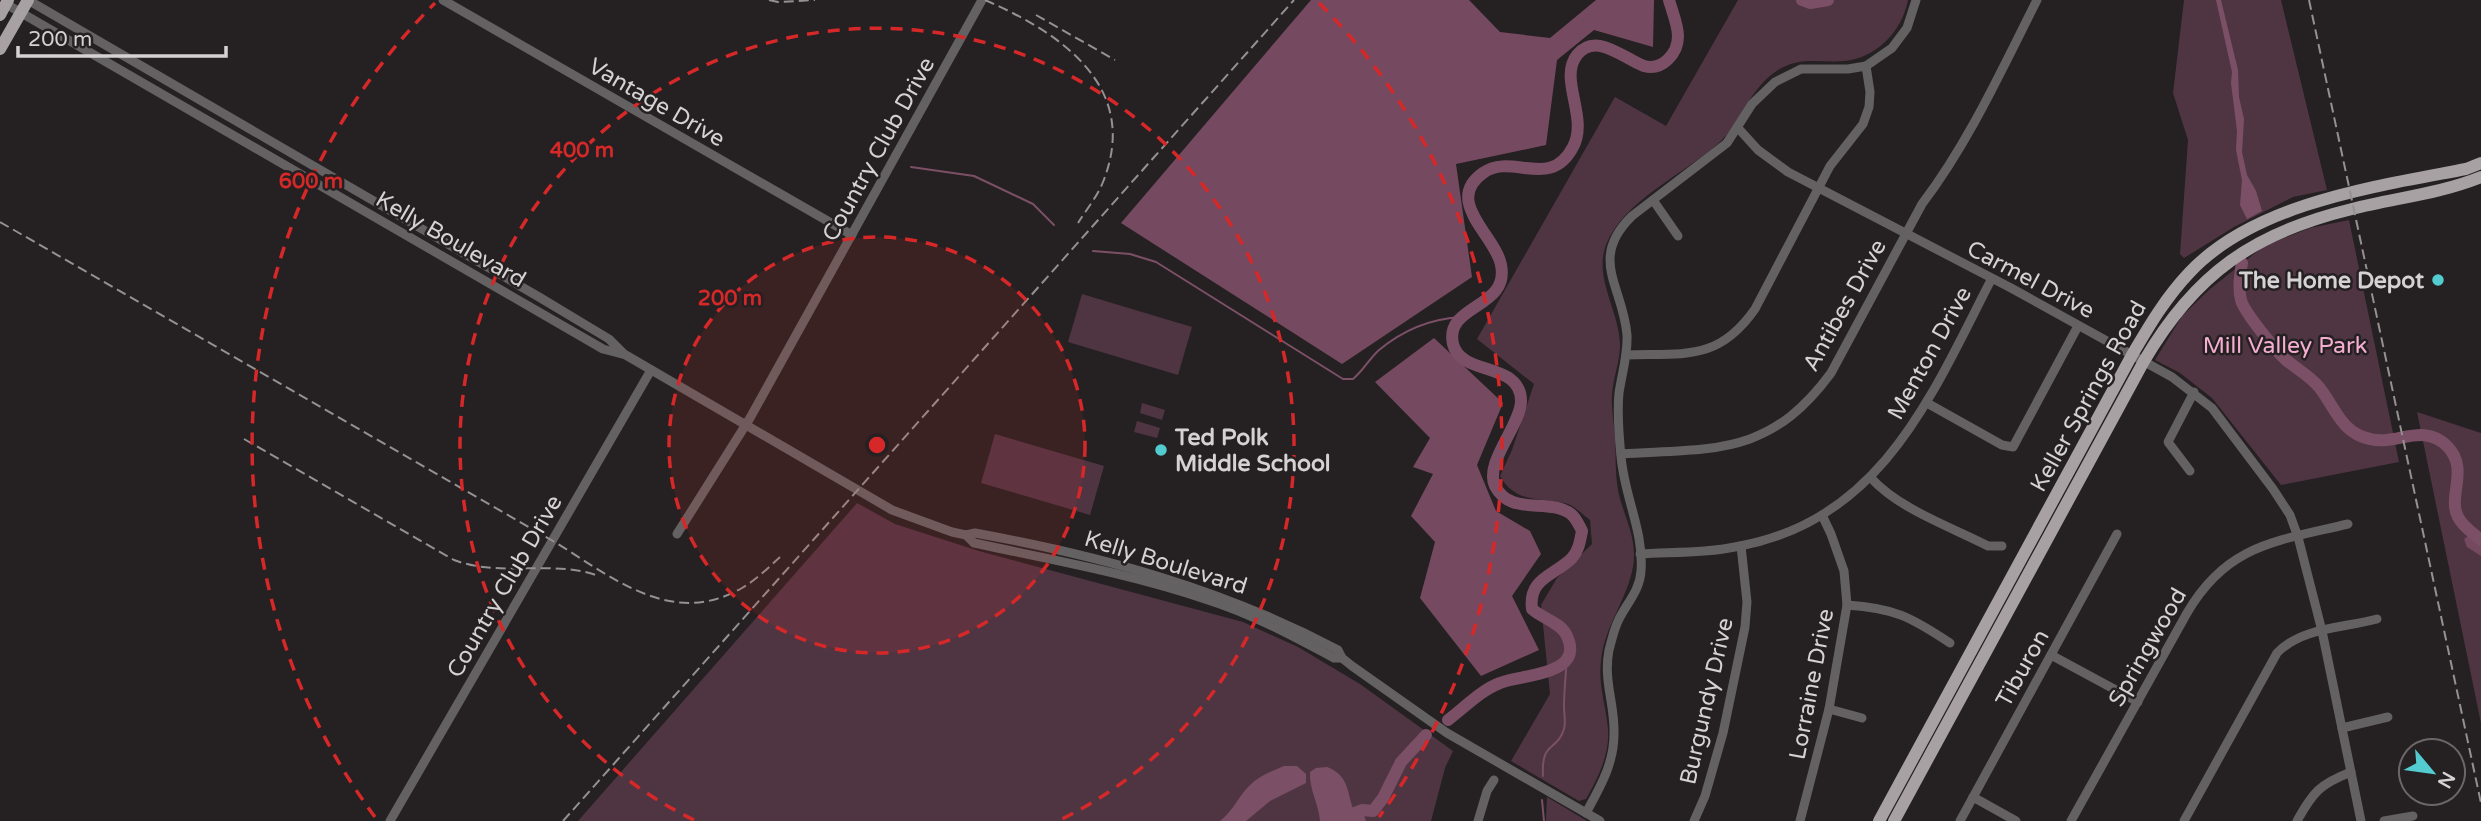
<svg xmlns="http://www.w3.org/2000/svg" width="2481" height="821" viewBox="0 0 2481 821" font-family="'Varela Round',sans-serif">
	<rect width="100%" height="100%" fill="#252022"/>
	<g fill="#4f3542">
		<path d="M 1738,0 L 1908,0 C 1902,31 1877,58 1844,61 C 1821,63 1800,56 1778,70 C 1750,88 1743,118 1722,140 C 1687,173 1623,200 1606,245 C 1593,279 1621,313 1620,348 C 1619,364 1613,379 1612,395 C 1611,408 1614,423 1615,437 C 1616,454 1615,473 1618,490 C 1623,516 1638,537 1633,567 C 1627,600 1604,627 1601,661 C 1598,685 1606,706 1608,729 C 1610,754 1598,778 1586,799 L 1579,801 L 1511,761 L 1550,694 L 1541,605 L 1557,578 L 1592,544 L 1590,520 C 1583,515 1576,507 1568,504 C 1539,496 1517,505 1500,476 L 1512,450 L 1534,384 L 1477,339 L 1615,97 L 1666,126 Z"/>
		<polygon points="2184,0 2281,0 2327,190 2293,197 2234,227 2184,258 2180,254 2188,140 2173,93"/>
		<polygon points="2349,220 2399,462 2281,485 2212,398 2180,373 2155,360 2182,316 2210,289 2264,246 2310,228"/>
		<polygon points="1082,294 1192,327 1178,375 1068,342"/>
		<polygon points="1142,403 1165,410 1162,420 1140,413"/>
		<polygon points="2417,412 2481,433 2481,723"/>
		<polygon points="1137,421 1160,428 1157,438 1134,432"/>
		<polygon points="995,434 1104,466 1090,515 981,483"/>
		<polygon points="857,503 895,524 979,551 1243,622 1298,647 1360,684 1453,751 1445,768 1431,821 578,821"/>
		<polygon points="1547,797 1587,821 1546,821"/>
	</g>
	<g fill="#754a60">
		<polygon points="1311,0 1469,0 1500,32 1550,38 1596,0 1654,0 1653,47 1594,30 1557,60 1546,145 1456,164 1472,277 1342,364 1121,223"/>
		<polygon points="1434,338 1503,403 1477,465 1496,511 1530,531 1541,554 1512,596 1539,650 1481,676 1420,598 1435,542 1411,516 1433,474 1413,467 1430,438 1375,382"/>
		<polygon points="2475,531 2481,533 2481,556 2467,547 2464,539"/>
	</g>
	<g fill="#7b5066">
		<polygon points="2216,0 2221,0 2238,70 2239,97 2244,119 2242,152 2247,175 2256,191 2262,211 2247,219 2240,205 2242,180 2236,150 2237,131 2231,83 2232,72"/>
		<path d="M 1284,766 L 1297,766 L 1306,774 L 1306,783 L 1270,801 L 1246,821 L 1220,821 C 1233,811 1238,797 1249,786 C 1259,776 1272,771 1284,766 Z"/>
		<path d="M 1327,767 C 1348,775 1347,790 1353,809 L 1362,810 L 1366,821 L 1320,821 C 1319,804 1309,790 1310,772 L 1316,768 Z"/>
	</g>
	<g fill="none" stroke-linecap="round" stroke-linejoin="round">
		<g stroke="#7b5066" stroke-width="2">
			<polyline points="911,167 974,176 1033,204 1054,225"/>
			<path d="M 1093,251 L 1130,254 L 1156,262 L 1343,379 L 1353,379 C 1363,371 1369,359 1379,350 C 1402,331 1430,319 1460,317"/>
			<path d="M 1543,776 C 1541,740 1557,752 1564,729 C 1566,722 1564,714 1564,707 C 1564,690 1566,673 1567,657"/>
			<polyline points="1542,800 1544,821"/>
		</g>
		<g stroke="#7b5066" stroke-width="12">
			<polyline points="1802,0 1810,3 1828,0"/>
			<path d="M 2242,263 C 2240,275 2238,287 2241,300 C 2244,312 2276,351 2286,360 C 2297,369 2310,376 2319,387 C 2335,407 2341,433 2370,439 C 2396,446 2423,422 2447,446 C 2470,469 2447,496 2458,517 C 2463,527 2473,533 2481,540"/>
			<path d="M 1448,720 C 1464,708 1481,690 1500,683 C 1522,674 1587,676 1566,634 C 1559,622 1542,618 1532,609 C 1528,578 1554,576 1572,558 C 1579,550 1580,541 1582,531 C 1579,525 1576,518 1571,514 C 1548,497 1511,517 1495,486 C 1484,463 1520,426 1521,402 C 1522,361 1461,377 1453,344 C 1444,304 1510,309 1501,265 C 1496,236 1443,201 1483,173 C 1512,152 1550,191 1573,147 C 1589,117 1558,79 1577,55 C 1596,31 1624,59 1644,66 C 1662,71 1678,54 1678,36 C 1678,25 1672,11 1669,0"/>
			<polyline points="1334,821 1362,810 1373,811 1383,798 1401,762 1426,735"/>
		</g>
		<g stroke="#646162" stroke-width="9">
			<path d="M 28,0 L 539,297 L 609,339 L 624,354 L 892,510 L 952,532 L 966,535 L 975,533 C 1102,556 1223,589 1338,650 L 1342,658 L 1352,666 L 1447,733 L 1600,821"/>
			<polyline points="443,0 852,235"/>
			<polyline points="6,4 603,349 622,354"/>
			<polyline points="1738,128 1758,150 1788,172 2011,288 2172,377 2212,408 2273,489 2290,515 2298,537 2322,631 2361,821"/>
			<polyline points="1653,200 1678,236"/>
			<path d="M 1626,355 C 1684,353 1718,362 1755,309 L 1830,166 L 1863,124 L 1869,107 L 1870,92 L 1866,66"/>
			<polyline points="1927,403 2002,445 2013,447 2078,326"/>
			<path d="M 1621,454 C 1714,448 1769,457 1831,373 L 1922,204 C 1969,142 2002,69 2037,0"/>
			<polyline points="2190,471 2168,442 2194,392"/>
			<path d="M 1871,478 C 1899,509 1951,527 1988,546 L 2002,546"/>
			<polyline points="677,534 750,418 982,0"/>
			<path d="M 966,535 L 974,543 C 1053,560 1132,574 1208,600 C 1252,614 1293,636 1334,658 L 1342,658"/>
			<path d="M 1640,554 C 1673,552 1708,553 1740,546 C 1883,519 1932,394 1991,280"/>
			<path d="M 1847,605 C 1894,608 1911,617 1950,643"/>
			<polyline points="2051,655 2138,702"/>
			<polyline points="1829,709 1862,718"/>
			<polyline points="2342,728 2388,717"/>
			<polyline points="1973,797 2016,821"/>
			<path d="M 1586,813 C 1600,787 1614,764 1614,734 C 1615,704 1603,681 1609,650 C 1612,639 1614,629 1619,619 C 1627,603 1640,590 1641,571 C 1644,531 1624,496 1621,456 C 1619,436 1617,413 1619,393 C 1622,373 1628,354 1627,335 C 1623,286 1588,259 1632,216 L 1727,143 L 1752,104 L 1775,82 L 1801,69 L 1848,69 L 1866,66 L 1892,48 L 1907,28 L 1916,0"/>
			<polyline points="390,821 651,370"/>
			<polyline points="1478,821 1487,791 1494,780"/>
			<polyline points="1694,821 1705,796 1723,733 1745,627 1747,602 1741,546"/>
			<polyline points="1800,821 1829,709 1847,605 1844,571 1831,534 1822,515"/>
			<polyline points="1960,821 2117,534"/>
			<path d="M 2071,821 L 2187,613 C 2227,544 2277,541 2348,524"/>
			<path d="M 2184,821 L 2277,653 C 2302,627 2344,628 2377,619"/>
			<path d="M 2297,821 C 2313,792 2320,784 2351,772"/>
			<polyline points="2384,821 2413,816"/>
		</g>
		<g stroke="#a7a1a4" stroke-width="12">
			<polyline points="0,15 8,0"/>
			<polyline points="0,49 28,0"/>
			<path d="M 1879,821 L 2132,355 C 2149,326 2166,297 2190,272 C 2255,203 2377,186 2466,169 L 2481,163"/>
			<path d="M 1894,821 L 2144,361 C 2195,274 2253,233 2352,209 C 2395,198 2439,194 2481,177"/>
		</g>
		<g stroke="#949192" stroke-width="2" stroke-dasharray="10 5" stroke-linecap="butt">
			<polyline points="769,0 778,2 815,0"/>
			<path d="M 985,0 C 1061,33 1141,87 1103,182 C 1097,197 1086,210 1078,223"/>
			<polyline points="2309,0 2481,803"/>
			<polyline points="1036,15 1115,60"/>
			<path d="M 0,222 L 553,541 C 611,576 671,629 742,588 C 756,580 768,568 780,557"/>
			<path d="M 244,439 L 454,560 C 502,578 551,559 599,576"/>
			<polyline points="563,821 1294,0"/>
		</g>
	</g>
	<circle cx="877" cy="445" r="208" fill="#d62828" fill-opacity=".12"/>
	<g fill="none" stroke="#d62828" stroke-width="3.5" stroke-dasharray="12 9">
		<circle cx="877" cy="445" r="208"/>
		<path d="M694 820A417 417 0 1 1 1060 820"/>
		<path d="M375 817A625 625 0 0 1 435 3M1319 3A625 625 0 0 1 1379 817"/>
	</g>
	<g fill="#52ccd0" stroke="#252022" stroke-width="2.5">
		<circle cx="2438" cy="280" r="7"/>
		<circle cx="1161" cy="450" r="7"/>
	</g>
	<g text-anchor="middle" stroke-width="5" stroke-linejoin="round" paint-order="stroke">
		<g font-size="23" fill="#d5d2d3" stroke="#252022">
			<text transform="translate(657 102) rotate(30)" y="8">Vantage Drive</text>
			<text transform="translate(878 149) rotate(-61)" y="8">Country Club Drive</text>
			<text transform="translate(451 239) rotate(30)" y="8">Kelly Boulevard</text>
			<text transform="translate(2031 279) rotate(28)" y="8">Carmel Drive</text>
			<text transform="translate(1844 305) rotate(-61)" y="8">Antibes Drive</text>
			<text transform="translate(1929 353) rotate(-61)" y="8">Menton Drive</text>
			<text transform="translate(2088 396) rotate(-61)" y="8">Keller Springs Road</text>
			<text transform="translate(1166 562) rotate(17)" y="8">Kelly Boulevard</text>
			<text transform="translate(504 586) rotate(-60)" y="8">Country Club Drive</text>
			<text transform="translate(2147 647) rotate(-60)" y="8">Springwood</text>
			<text transform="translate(2022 668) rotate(-61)" y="8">Tiburon</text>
			<text transform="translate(1811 684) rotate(-79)" y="8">Lorraine Drive</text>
			<text transform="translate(1706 701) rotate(-77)" y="8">Burgundy Drive</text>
		</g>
		<g font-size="23" font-weight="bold" fill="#d5d2d3" stroke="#252022" text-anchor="end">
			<text x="2424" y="288">The Home Depot</text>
			<text x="1175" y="445" text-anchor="start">Ted Polk<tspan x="1175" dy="26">Middle School</tspan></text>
		</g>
		<g font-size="23" fill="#f5add1" stroke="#252022">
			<text x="2285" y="353">Mill Valley Park</text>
		</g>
	</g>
	<circle cx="877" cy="445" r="10" fill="#d62828" stroke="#252022" stroke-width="3.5"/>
	<g font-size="21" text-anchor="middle" font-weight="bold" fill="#d62828" stroke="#252022" stroke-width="5" stroke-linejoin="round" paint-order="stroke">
		<text x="582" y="157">400 m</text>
		<text x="311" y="188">600 m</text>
		<text x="730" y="305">200 m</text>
	</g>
	<g transform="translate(2432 772) rotate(119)"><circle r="33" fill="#252022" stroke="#6b6769" stroke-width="2"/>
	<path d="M0-5L12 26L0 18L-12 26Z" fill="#52ccd0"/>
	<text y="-10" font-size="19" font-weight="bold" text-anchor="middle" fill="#d5d2d3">N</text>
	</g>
	<path d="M18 46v10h208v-10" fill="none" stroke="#d5d2d3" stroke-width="3.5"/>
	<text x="28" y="46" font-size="21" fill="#d5d2d3" stroke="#252022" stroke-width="5" paint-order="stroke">200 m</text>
</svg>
